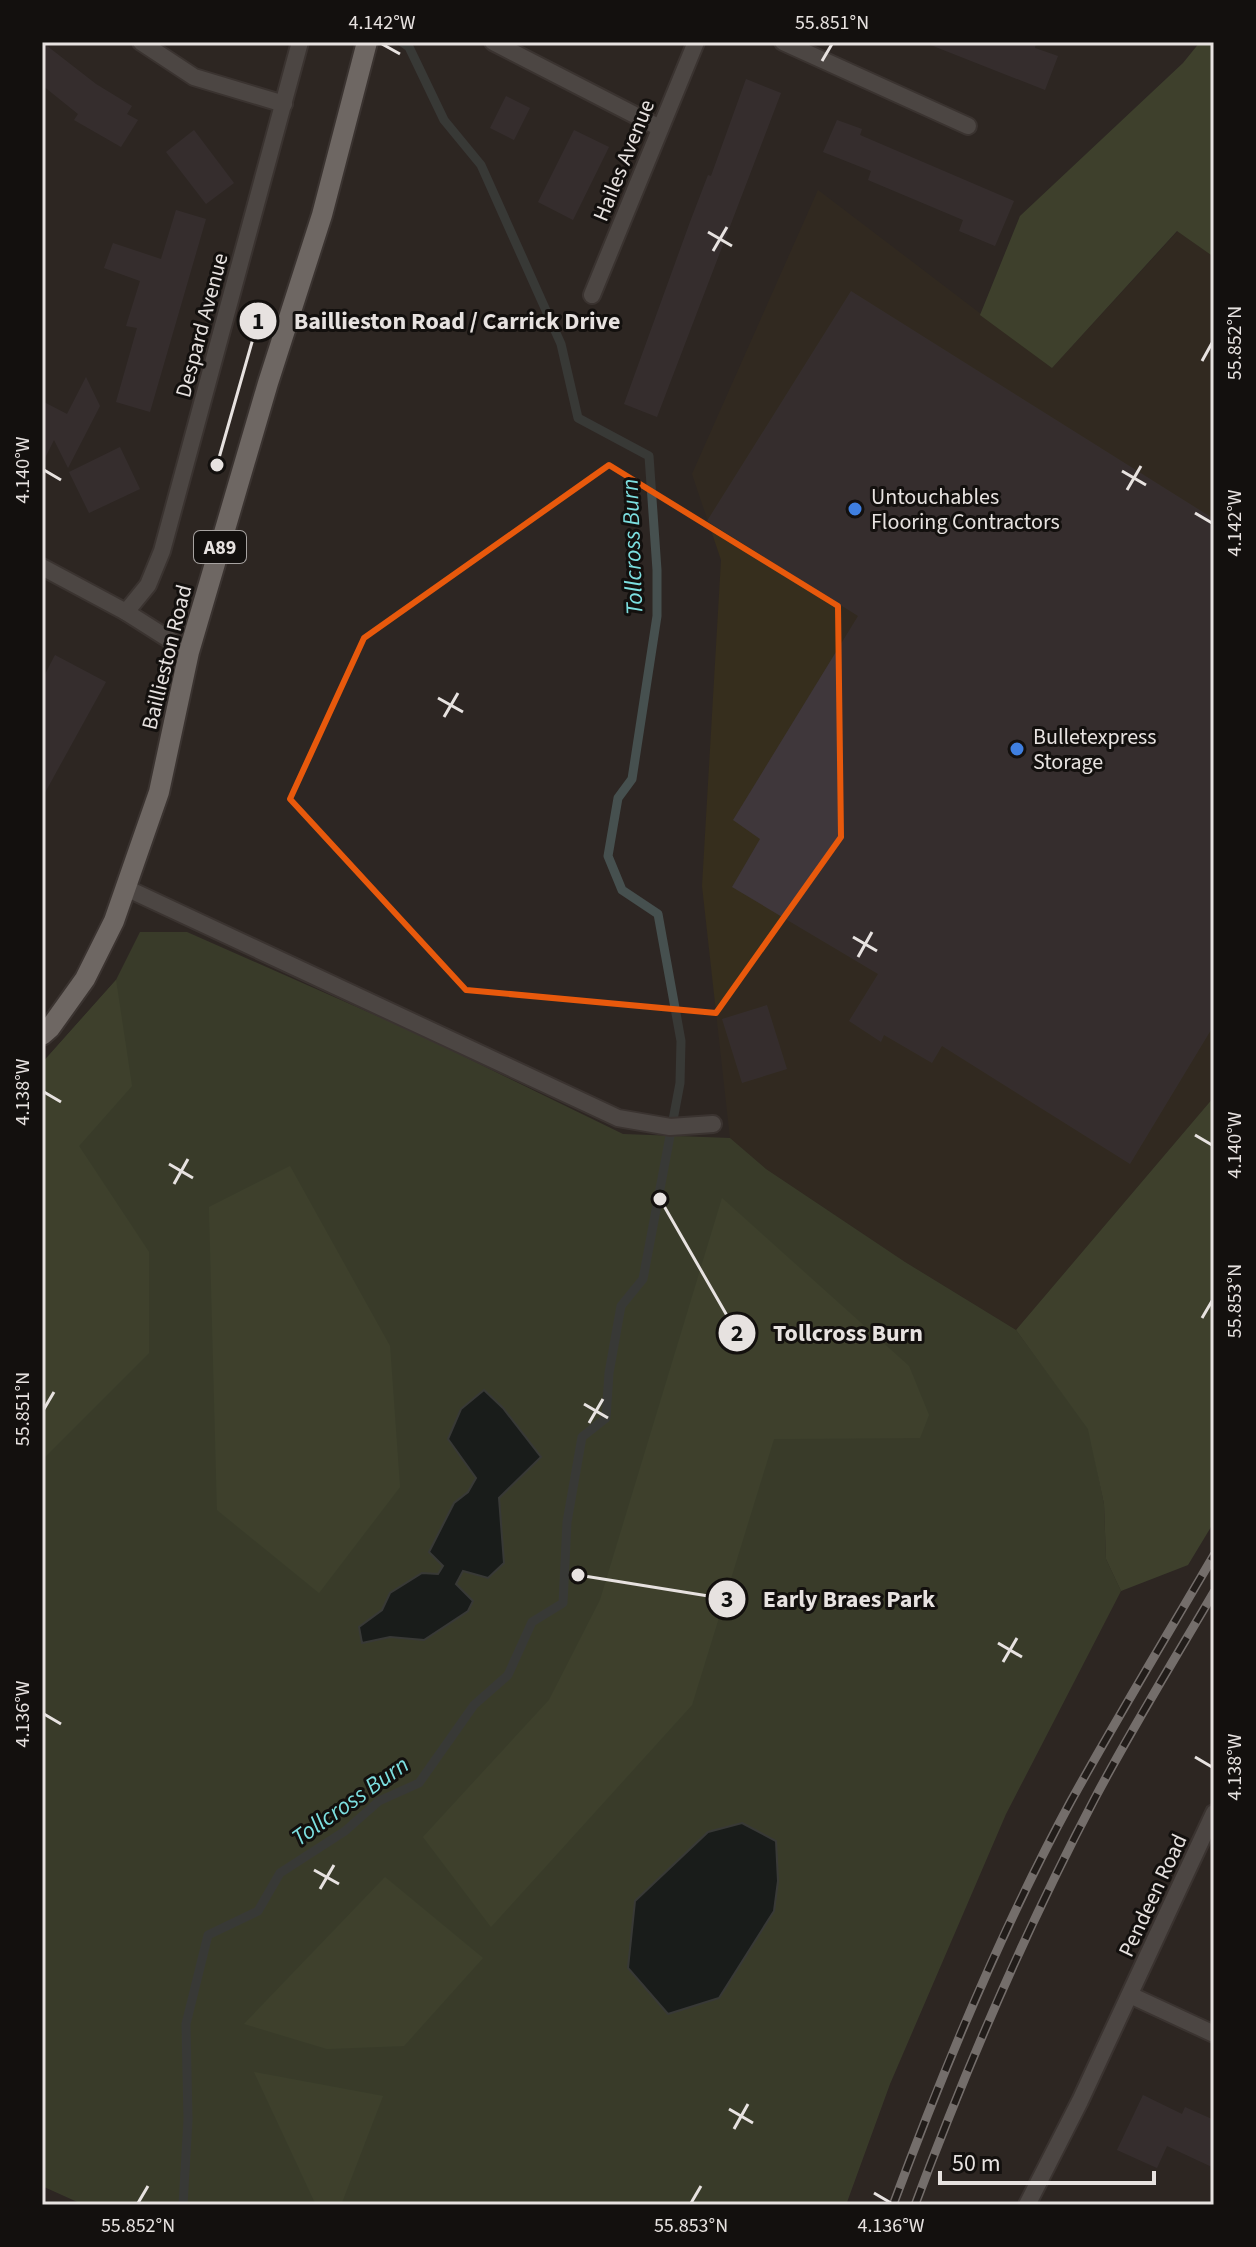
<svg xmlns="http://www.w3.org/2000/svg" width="1256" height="2247" viewBox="0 0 1256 2247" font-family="'Source Sans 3',sans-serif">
	<rect width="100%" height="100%" fill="#2d2623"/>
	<polygon fill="#362e1d" points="818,190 1052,368 1178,231 1214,257 1214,1097 1016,1330 905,1262 766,1169 730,1138 702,886 721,560 692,474"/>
	<polygon fill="#485632" points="140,932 187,932 420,1035 623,1134 730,1138 766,1169 905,1262 1016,1330 1089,1429 1104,1504 1106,1559 1121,1591 1006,1814 890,2084 846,2205 84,2205 42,2186 42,1063 116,980"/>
	<g fill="#526139">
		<polygon points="1200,42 1214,42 1214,257 1177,231 1052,368 980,315 1020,216 1183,63"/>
		<polygon points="116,980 132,1086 79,1146 149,1252 149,1353 42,1460 42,1063"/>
		<polygon points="1214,1097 1214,1522 1188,1565 1121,1591 1106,1559 1104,1504 1088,1429 1016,1330"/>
		<polygon points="290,1166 390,1346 400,1487 319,1593 217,1510 209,1207"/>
		<polygon points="722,1198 909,1366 929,1415 920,1438 774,1439 692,1705 491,1927 423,1837 549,1700 600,1600"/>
		<polygon points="385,1877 483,1958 404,2046 327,2049 244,2024"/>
		<polygon points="254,2072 383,2096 341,2205 316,2205"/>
	</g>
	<g fill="#011111" stroke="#46504f" stroke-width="2">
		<polygon points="484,1390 503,1408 541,1457 499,1498 504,1563 488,1578 463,1571 456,1584 473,1601 468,1611 424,1640 390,1637 362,1643 359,1627 382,1610 390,1593 422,1573 438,1574 443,1566 429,1552 454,1503 468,1492 476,1478 448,1439 461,1409"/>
		<polygon points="742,1823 776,1841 778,1881 774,1911 719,1998 668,2014 628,1968 635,1901 708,1832"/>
	</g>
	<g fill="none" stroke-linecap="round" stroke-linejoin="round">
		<polyline stroke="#46504f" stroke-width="9" points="183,2205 188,2120 186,2024 208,1935 258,1911 280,1873 345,1831 379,1801 419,1783 474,1705 508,1675 532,1622 563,1603 567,1522 582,1437 606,1418 609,1373 621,1306 643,1279 680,1083 681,1041 658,914 622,890 608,856 618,798 632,779 657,616 657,570 649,456 578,418 561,344 481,165 444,120 409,47 402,42"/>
	</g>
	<g fill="#3f373b">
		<polygon points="42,42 96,84 132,106 127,114 138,120 121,147 74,120 78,114 42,85"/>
		<polygon points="923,42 1036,42 1035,48 1058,56 1045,90"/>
		<polygon points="746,79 781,93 657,417 624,404 690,222 708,175 711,176"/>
		<polygon points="506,96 530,108 514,140 490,128"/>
		<polygon points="837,120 862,129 860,135 1014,201 995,246 959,231 963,220 868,180 871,171 823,152"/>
		<polygon points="194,130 234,183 206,204 166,152"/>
		<polygon points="574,130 609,147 573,220 538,202"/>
		<polygon points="176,210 206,219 150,412 116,402 137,328 126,326 140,281 104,268 113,243 161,259"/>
		<polygon points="851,291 1214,519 1214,1025 1130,1164 942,1046 932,1063 884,1035 881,1042 849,1021 878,974 732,887 760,839 733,820 858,616 707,521"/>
		<polygon points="86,377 100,406 68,468 54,440 42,464 42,401 67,414"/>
		<polygon points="120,447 140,489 89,513 69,472"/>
		<polygon points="55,655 106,682 42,798 42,680"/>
		<polygon points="767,1005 787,1069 742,1083 722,1019"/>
		<polygon points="1143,2095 1182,2114 1185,2107 1214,2120 1214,2168 1167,2146 1157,2168 1117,2150"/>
	</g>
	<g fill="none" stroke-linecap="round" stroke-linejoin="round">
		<g stroke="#4b4441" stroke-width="20">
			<g id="street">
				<polyline points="141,42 194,77 284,104"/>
				<polyline points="493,42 660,128"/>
				<polyline points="783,42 968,126"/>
				<polyline points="592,295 696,42"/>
				<polyline points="42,567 126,612 189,652"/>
				<polyline points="126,612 148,585 162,551 300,42"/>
				<polyline points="126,888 618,1118 670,1127 713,1124"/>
				<polyline points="1130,1995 1214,2034"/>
				<polyline points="1027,2205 1080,2101 1214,1813"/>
			</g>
		</g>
		<g stroke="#4b4441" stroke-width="24">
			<polyline id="primary" points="42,1035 50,1028 85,979 114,921 159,792 189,652 268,383 322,215 367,42"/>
		</g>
		<use href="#street" stroke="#726e6c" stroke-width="16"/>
		<use href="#primary" stroke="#bcb5b1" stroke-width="20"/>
		<g stroke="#cac5c3" stroke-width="9">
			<g id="rail">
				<path d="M 893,2205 C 944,2068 1001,1930 1071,1801 C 1117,1718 1166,1637 1214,1555"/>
				<path d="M 915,2205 C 967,2066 1026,1929 1095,1798 C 1132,1728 1174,1660 1214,1592"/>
			</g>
		</g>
		<use href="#rail" stroke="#13100e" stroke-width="6" stroke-dasharray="18" stroke-linecap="butt"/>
	</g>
	<path d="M0 0H1256V2247H0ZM 609,465 L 838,606 L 841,837 L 716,1013 L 466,990 L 290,799 L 364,638 Z" fill="#2d2623" fill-opacity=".55" fill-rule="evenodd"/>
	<path fill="none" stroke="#e8590c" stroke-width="6" stroke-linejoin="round" d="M 609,465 L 838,606 L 841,837 L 716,1013 L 466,990 L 290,799 L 364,638 Z"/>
	<path fill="none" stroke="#e7e2e0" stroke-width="3" d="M 382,44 L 400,54M 822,61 L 832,44M 708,232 L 732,246M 713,251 L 727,227M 1202,361 L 1212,343M 44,470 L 61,480M 1122,471 L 1146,485M 1127,490 L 1141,466M 1195,513 L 1212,523M 438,698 L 463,712M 444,717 L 458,693M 853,937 L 877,951M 858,957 L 872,932M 44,1092 L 61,1102M 1195,1135 L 1212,1145M 169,1164 L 193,1178M 174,1184 L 188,1159M 1202,1318 L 1212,1301M 584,1404 L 608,1418M 44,1409 L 54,1392M 589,1423 L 603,1399M 998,1643 L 1022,1657M 1003,1662 L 1017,1638M 44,1714 L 61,1724M 1195,1757 L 1212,1767M 314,1870 L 339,1884M 320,1889 L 334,1865M 729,2109 L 753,2123M 734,2129 L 748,2104M 874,2193 L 891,2203M 138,2203 L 148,2186M 691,2203 L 701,2186"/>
	<g fill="#3f7fe0" stroke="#13100e" stroke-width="3">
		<circle cx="855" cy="509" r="8"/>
		<circle cx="1017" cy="749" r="8"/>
	</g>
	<g text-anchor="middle" stroke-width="6" stroke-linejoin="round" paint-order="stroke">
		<rect fill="#13100e" stroke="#a7a3a1" stroke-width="2" x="194" y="531" width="52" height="32" rx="6"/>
		<g font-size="20" font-weight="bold" fill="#e7e2e0">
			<text x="220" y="554">A89</text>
		</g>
		<g font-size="22" fill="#e7e2e0" stroke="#13100e">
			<text transform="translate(623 160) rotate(-68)" y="8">Hailes Avenue</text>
			<text transform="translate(201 325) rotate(-75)" y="8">Despard Avenue</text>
			<text transform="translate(166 657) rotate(-76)" y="8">Baillieston Road</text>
			<text transform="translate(1152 1895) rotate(-65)" y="8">Pendeen Road</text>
		</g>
		<g font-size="22" fill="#e7e2e0" stroke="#13100e" text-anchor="start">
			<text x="871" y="504">Untouchables<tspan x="871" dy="25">Flooring Contractors</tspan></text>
			<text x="1033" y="744">Bulletexpress<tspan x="1033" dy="25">Storage</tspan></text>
		</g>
		<g font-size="24" font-style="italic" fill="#7cdfe0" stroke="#13100e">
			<text transform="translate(632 547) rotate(-92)" y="8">Tollcross Burn</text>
			<text transform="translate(350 1801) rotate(-35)" y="8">Tollcross Burn</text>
		</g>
	</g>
	<path fill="none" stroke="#e7e2e0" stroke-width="3" d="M217 465L258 321M660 1199L737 1333M578 1575L727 1599"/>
	<g fill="#e7e2e0" stroke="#13100e" stroke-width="3">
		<circle cx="217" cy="465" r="8"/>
		<circle cx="660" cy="1199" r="8"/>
		<circle cx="578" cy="1575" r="8"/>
		<circle cx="258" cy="321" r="20"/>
		<circle cx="737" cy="1333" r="20"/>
		<circle cx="727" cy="1599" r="20"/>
	</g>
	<g font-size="24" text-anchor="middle" font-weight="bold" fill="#111">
		<text x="258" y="329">1</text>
		<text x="737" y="1341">2</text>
		<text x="727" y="1607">3</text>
	</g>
	<g font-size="24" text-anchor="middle" font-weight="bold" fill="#e7e2e0" stroke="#13100e" stroke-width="6" stroke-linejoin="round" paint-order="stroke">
		<text x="457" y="329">Baillieston Road / Carrick Drive</text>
		<text x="848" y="1341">Tollcross Burn</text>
		<text x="849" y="1607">Early Braes Park</text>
	</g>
	<rect width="1256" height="2247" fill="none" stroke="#13100e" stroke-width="88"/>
	<path d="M940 2171v12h214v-12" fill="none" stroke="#e7e2e0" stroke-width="4"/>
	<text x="952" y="2171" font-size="24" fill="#e7e2e0" stroke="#13100e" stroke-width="6" paint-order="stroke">50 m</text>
	<rect x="44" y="44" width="1168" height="2159" fill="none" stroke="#e7e2e0" stroke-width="3"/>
	<g font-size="20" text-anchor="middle" fill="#e7e2e0">
		<text x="382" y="29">4.142°W</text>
		<text x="832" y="29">55.851°N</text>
		<text transform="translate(1234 343) rotate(-90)" y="7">55.852°N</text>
		<text transform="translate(22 470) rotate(-90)" y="7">4.140°W</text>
		<text transform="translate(1234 523) rotate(-90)" y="7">4.142°W</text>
		<text transform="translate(22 1092) rotate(-90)" y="7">4.138°W</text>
		<text transform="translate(1234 1145) rotate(-90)" y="7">4.140°W</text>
		<text transform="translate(1234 1301) rotate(-90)" y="7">55.853°N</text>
		<text transform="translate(22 1409) rotate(-90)" y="7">55.851°N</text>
		<text transform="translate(22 1714) rotate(-90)" y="7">4.136°W</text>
		<text transform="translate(1234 1767) rotate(-90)" y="7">4.138°W</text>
		<text x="138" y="2232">55.852°N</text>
		<text x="691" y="2232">55.853°N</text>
		<text x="891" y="2232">4.136°W</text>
	</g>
</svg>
